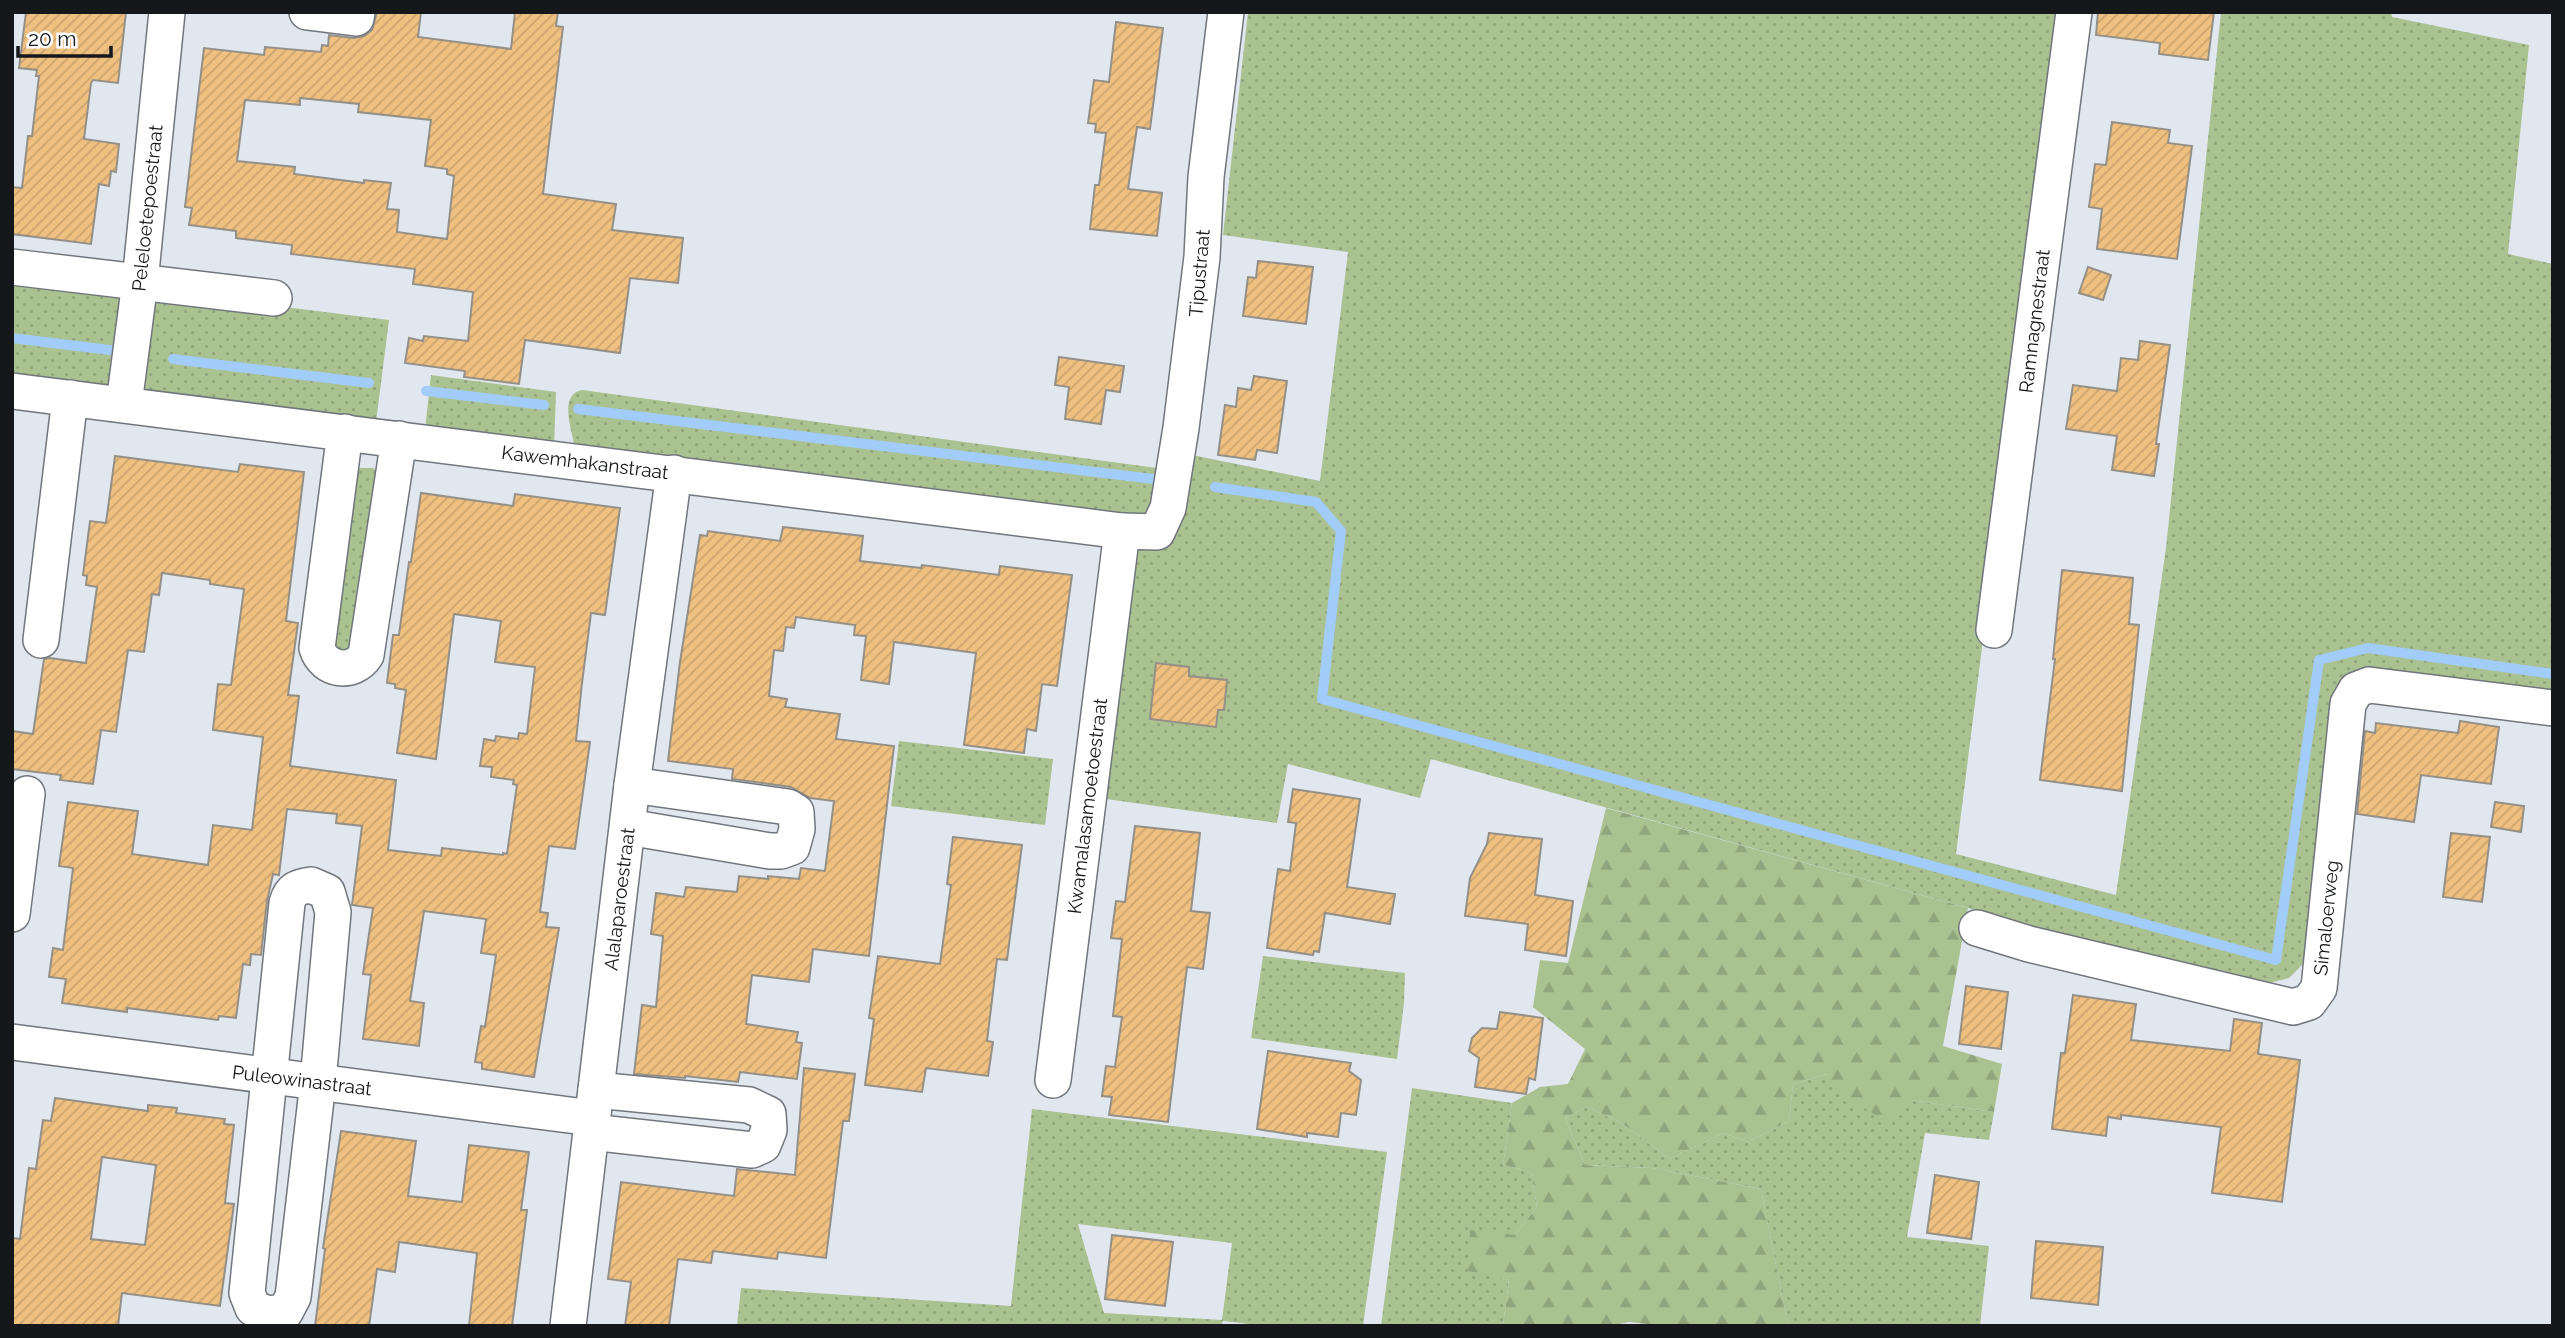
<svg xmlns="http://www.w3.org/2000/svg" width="2565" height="1338" viewBox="0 0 2565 1338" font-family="Raleway,sans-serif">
	<defs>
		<pattern id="grass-dots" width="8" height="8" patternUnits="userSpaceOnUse" patternTransform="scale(1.75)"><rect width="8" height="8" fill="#aac190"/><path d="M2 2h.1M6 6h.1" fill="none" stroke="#91a57c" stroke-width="1.8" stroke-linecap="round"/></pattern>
		<pattern id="forest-firs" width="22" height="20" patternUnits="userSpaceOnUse" patternTransform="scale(1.75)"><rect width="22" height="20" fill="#aac190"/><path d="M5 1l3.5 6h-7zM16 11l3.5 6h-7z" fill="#91a57c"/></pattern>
		<pattern id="building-hatch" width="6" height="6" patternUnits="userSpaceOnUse" patternTransform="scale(1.75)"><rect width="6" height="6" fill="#efc080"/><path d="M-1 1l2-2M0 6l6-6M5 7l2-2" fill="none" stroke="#cca46e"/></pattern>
	</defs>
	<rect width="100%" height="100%" fill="#e1e7ef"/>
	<g fill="url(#grass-dots)" fill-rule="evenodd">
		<polygon points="1248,12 2062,12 1956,854 2116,895 2166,548 2221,12 2391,12 2392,17 2529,45 2508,254 2553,264 2553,700 2362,675 2304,963 2289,978 2269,983 2242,981 2109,947 1431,759 1420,798 1288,764 1277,823 1099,798 1134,548 1166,544 1173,539 1187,454 1320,481 1348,252 1223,235"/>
		<polygon points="12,281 114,293 124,303 117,371 108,386 12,380"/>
		<polygon points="181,294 389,320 376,422 148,391 141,385 148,310 156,301"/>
		<polygon points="431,375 556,392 554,447 425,430"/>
		<path d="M 582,390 L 1164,469 L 1159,502 L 1143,522 L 575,448 C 572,431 558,394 582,390 Z"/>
		<polygon points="360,468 373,468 380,474 358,655 330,662 352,472"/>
		<polygon points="899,741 1053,759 1045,825 891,806"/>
		<polygon points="1263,956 1405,973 1404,1003 1397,1059 1251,1038"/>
		<polygon points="1827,1074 1911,1100 1994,1112 1989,1140 1925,1133 1907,1237 1989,1246 1980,1326 1788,1326 1761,1189 1653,1168 1585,1165 1565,1118 1587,1107 1620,1122 1670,1159 1723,1133 1748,1142 1789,1121 1793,1084"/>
		<polygon points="1412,1088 1512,1103 1503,1165 1531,1172 1537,1207 1515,1235 1468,1270 1509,1280 1503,1326 1381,1326"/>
		<path d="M 1032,1109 L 1387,1152 L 1363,1326 L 1267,1326 L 1223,1321 L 1221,1326 L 737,1326 L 741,1288 L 1011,1306 ZM 1078,1224 L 1232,1243 L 1222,1320 L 1104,1313 Z"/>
	</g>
	<polygon fill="url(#forest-firs)" points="1606,808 1968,908 1943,1046 2002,1064 1994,1112 1911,1100 1887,1122 1837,1091 1827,1074 1793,1084 1789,1121 1748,1142 1723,1133 1670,1159 1620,1122 1587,1107 1565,1118 1585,1165 1653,1168 1761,1189 1788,1326 1664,1326 1629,1322 1610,1326 1503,1326 1509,1280 1468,1271 1470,1230 1515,1235 1537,1207 1531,1172 1503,1165 1512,1103 1540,1087 1568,1084 1585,1049 1533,1007 1540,960 1568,963"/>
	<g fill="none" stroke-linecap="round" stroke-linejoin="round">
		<g stroke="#a2ccf9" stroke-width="10">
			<polyline points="12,338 110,350"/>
			<polyline points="173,359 369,383"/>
			<polyline points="426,391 544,405"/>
			<polyline points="578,409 1153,479"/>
			<polyline points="1215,487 1316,502 1341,531 1322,699 2276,960 2319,660 2368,648 2553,674"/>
		</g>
	</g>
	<g fill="url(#building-hatch)" stroke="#948f87" stroke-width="2" fill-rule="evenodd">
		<polygon points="26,12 126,12 118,83 93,80 91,83 84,139 119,144 116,172 111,171 109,186 99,184 91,244 12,234 12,187 22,188 28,136 32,136 39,76 36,76 37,70 19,68"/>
		<path d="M 377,12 L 421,12 L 418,37 L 511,49 L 515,12 L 558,12 L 556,26 L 563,27 L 543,194 L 616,204 L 612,230 L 683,238 L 678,283 L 630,278 L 620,353 L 525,340 L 519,384 L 464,377 L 465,371 L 405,363 L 409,338 L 423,341 L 424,336 L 468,341 L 473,292 L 413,284 L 415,269 L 291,254 L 292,245 L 236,238 L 236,231 L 189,225 L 192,208 L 185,207 L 204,48 L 264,55 L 265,47 L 321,52 L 322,45 L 328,46 L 329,35 L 354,38 L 364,36 L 372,30 ZM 300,98 L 359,104 L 358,112 L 431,120 L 425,166 L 447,169 L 447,174 L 454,176 L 447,239 L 397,232 L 399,210 L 387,209 L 391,183 L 364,180 L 364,183 L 294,174 L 295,167 L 237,161 L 245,100 L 300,105 Z"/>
		<polygon points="2098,12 2214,12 2208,60 2159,54 2160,43 2096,35"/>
		<polygon points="1116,22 1163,28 1150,129 1137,127 1128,189 1162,193 1157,236 1090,229 1095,185 1099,185 1106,133 1095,132 1096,124 1088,123 1094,80 1109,82"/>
		<polygon points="2112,122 2170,130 2168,143 2192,146 2177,259 2097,249 2102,209 2089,207 2095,164 2106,165"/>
		<polygon points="1258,261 1313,267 1306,324 1243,316 1248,277 1256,278"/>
		<polygon points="2088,267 2111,275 2103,300 2079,293"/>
		<polygon points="2140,341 2170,345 2156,444 2159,444 2154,476 2112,470 2117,436 2066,429 2073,385 2117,391 2121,358 2138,360"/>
		<polygon points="1059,357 1124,366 1120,392 1106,390 1101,424 1065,419 1069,387 1055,385"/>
		<polygon points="1254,376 1287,381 1277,453 1257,450 1255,460 1218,455 1225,405 1236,407 1238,388 1251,390"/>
		<polygon points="115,456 238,472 240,464 304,472 286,621 298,623 288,695 299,696 290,766 396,780 388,850 441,856 442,848 503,855 503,853 507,854 517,785 513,784 514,780 491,777 492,767 480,766 484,739 495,741 496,736 518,739 519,733 527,734 535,667 495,662 501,621 454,614 436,759 397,753 406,690 395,688 395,684 387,683 393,635 399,635 409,562 411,562 421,493 513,506 515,494 620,508 605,615 591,613 582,683 576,741 590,742 575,849 549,846 540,912 548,913 546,927 559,928 534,1077 482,1069 482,1063 475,1062 481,1026 485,1027 496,955 481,953 486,919 424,911 410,1001 424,1003 419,1046 363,1039 371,975 363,974 373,908 352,905 362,826 336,823 337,814 287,809 279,875 273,874 267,901 261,955 251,954 250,965 243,964 236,1018 219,1016 218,1020 127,1008 127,1012 62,1003 66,979 49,977 53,948 63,950 73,868 59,866 68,802 138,811 132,854 208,865 213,825 252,830 263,737 213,730 218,684 231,685 244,589 210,584 210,580 162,573 159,595 152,594 144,652 128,650 116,732 101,730 93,784 60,780 61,775 12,769 12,731 33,734 44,659 50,658 86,663 97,587 86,585 87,576 83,575 90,521 106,523"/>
		<polygon points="783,527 863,536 860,561 921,568 922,565 999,575 1000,566 1072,575 1057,686 1042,684 1036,731 1027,729 1024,753 964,745 976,653 894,642 889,684 861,680 866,636 854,635 855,625 796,617 794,628 786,627 783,651 774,650 769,696 787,699 785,707 840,714 836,739 894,746 869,956 813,949 809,982 752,975 746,1024 798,1032 796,1042 802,1043 797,1079 740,1072 738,1082 685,1076 685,1078 634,1074 642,1005 656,1007 663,936 651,934 656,893 684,897 686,887 737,892 739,876 768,879 768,876 799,879 801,868 825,871 834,801 810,798 791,787 732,779 733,769 668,761 680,662 700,535 707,536 708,531 780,541"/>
		<polygon points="2062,570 2133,578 2129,624 2139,625 2122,791 2040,780 2055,659 2053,659"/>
		<polygon points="1156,663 1189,667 1189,676 1227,680 1224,710 1218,710 1216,727 1150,719"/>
		<polygon points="2460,721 2499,727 2491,784 2421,775 2414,822 2357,814 2365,731 2375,733 2376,723 2458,733"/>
		<polygon points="1293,789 1360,799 1347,887 1395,894 1390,924 1325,913 1319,952 1314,951 1313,955 1267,948 1278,869 1290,871 1296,823 1288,822"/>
		<polygon points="2495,802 2524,806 2521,832 2491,827"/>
		<polygon points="1135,826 1200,833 1191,911 1210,913 1203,969 1187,967 1168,1122 1109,1115 1112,1097 1102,1096 1106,1066 1115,1067 1122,1017 1113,1016 1122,939 1111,938 1116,901 1125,902"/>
		<polygon points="1489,833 1542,839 1535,895 1573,901 1566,956 1525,950 1528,924 1465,916 1470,878 1487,844"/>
		<polygon points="2451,833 2490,837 2482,902 2443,897"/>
		<polygon points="953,837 1022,845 1007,960 997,959 987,1041 993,1042 988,1076 926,1068 922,1092 865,1085 874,1019 869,1018 878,956 940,964 951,885 947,884"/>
		<polygon points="1966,986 2008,992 2001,1049 1959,1044"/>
		<polygon points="2073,995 2136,1004 2131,1040 2230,1051 2234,1019 2262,1023 2258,1054 2300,1060 2282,1202 2212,1193 2221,1127 2121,1115 2121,1119 2108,1117 2106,1136 2052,1129 2061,1053 2065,1053"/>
		<polygon points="1500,1012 1543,1018 1535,1080 1529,1078 1526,1094 1475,1087 1479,1058 1469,1051 1472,1038 1482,1028 1497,1029"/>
		<polygon points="1268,1051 1351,1063 1349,1071 1361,1080 1356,1115 1341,1113 1338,1137 1307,1133 1307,1137 1257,1129"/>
		<polygon points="804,1068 855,1074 849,1121 843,1121 826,1258 778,1252 777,1259 713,1251 711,1263 678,1259 669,1326 625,1326 631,1282 608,1279 621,1182 734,1196 737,1169 795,1175"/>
		<path d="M 55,1098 L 148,1111 L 148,1105 L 177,1108 L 176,1113 L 225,1119 L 224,1124 L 234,1125 L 225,1203 L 234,1204 L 220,1306 L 122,1293 L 118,1326 L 12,1326 L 12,1238 L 20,1239 L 29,1168 L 36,1169 L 43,1120 L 51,1121 ZM 102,1157 L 156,1165 L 145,1245 L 91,1239 Z"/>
		<polygon points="341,1131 416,1141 408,1196 462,1202 469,1145 529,1152 521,1210 527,1210 512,1326 469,1326 477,1253 399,1242 395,1272 377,1269 369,1326 315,1326 325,1249 323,1248"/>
		<polygon points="1935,1175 1979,1182 1971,1239 1927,1233"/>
		<polygon points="1112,1235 1173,1242 1165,1306 1105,1299"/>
		<polygon points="2036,1241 2103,1247 2098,1305 2031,1298"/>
	</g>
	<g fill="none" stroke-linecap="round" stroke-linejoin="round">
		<g stroke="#71767d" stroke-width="38">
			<g id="minor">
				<polyline points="307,12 356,18 357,12"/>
				<polyline points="12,267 274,298"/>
				<polyline points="12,391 1122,531 1157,532 1168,508 1181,428 1202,257 1206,177 1226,12"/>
				<polyline points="124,404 140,282 167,12"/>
				<path d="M 345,432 L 317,648 C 324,671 353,675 366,655 L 399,439"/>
				<polyline points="1994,630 2074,12"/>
				<polyline points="41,640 70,398"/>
				<polyline points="628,827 770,851 781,851 792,847 797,829 796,812 788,807 632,785"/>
				<path d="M 311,885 L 327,892 L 333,912 L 318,1082 L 293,1297 L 285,1312 L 268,1314 L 253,1308 L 247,1293 L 287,903 C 291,889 297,887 311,885 Z"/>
				<polyline points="12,914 27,794"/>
				<polyline points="1977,928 2029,944 2293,1007 2309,1002 2319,988 2348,704 2356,690 2369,685 2553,708"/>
				<polyline points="12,1042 592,1118"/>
				<polyline points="1053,1080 1122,531"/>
				<polyline points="591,1132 752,1150 763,1145 769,1130 768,1114 749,1105 596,1090"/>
				<polyline points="568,1326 632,785 674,473"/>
			</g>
		</g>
		<use href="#minor" stroke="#fff" stroke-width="35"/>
	</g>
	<g text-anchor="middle" stroke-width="5" stroke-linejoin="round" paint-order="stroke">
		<g font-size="19" fill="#15171a" stroke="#fff">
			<text transform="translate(147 208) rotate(-84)" y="7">Peleloetepoestraat</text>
			<text transform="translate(1199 273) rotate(-85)" y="7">Tipustraat</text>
			<text transform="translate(2034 321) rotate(-83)" y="7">Ramnagnestraat</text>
			<text transform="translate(585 462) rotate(7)" y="7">Kawemhakanstraat</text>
			<text transform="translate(1087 806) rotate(-83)" y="7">Kwamalasamoetoestraat</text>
			<text transform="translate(619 899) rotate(-83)" y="7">Alalaparoestraat</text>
			<text transform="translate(2326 918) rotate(-84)" y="7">Simaloerweg</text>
			<text transform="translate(302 1080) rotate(7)" y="7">Puleowinastraat</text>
		</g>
	</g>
	<rect width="2565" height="1338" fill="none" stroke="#15171a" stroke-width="28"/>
	<path d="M18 46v10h93v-10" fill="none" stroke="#15171a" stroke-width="3.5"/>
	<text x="28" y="46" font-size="21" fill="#15171a" stroke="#ffffff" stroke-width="5" paint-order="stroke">20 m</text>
</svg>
